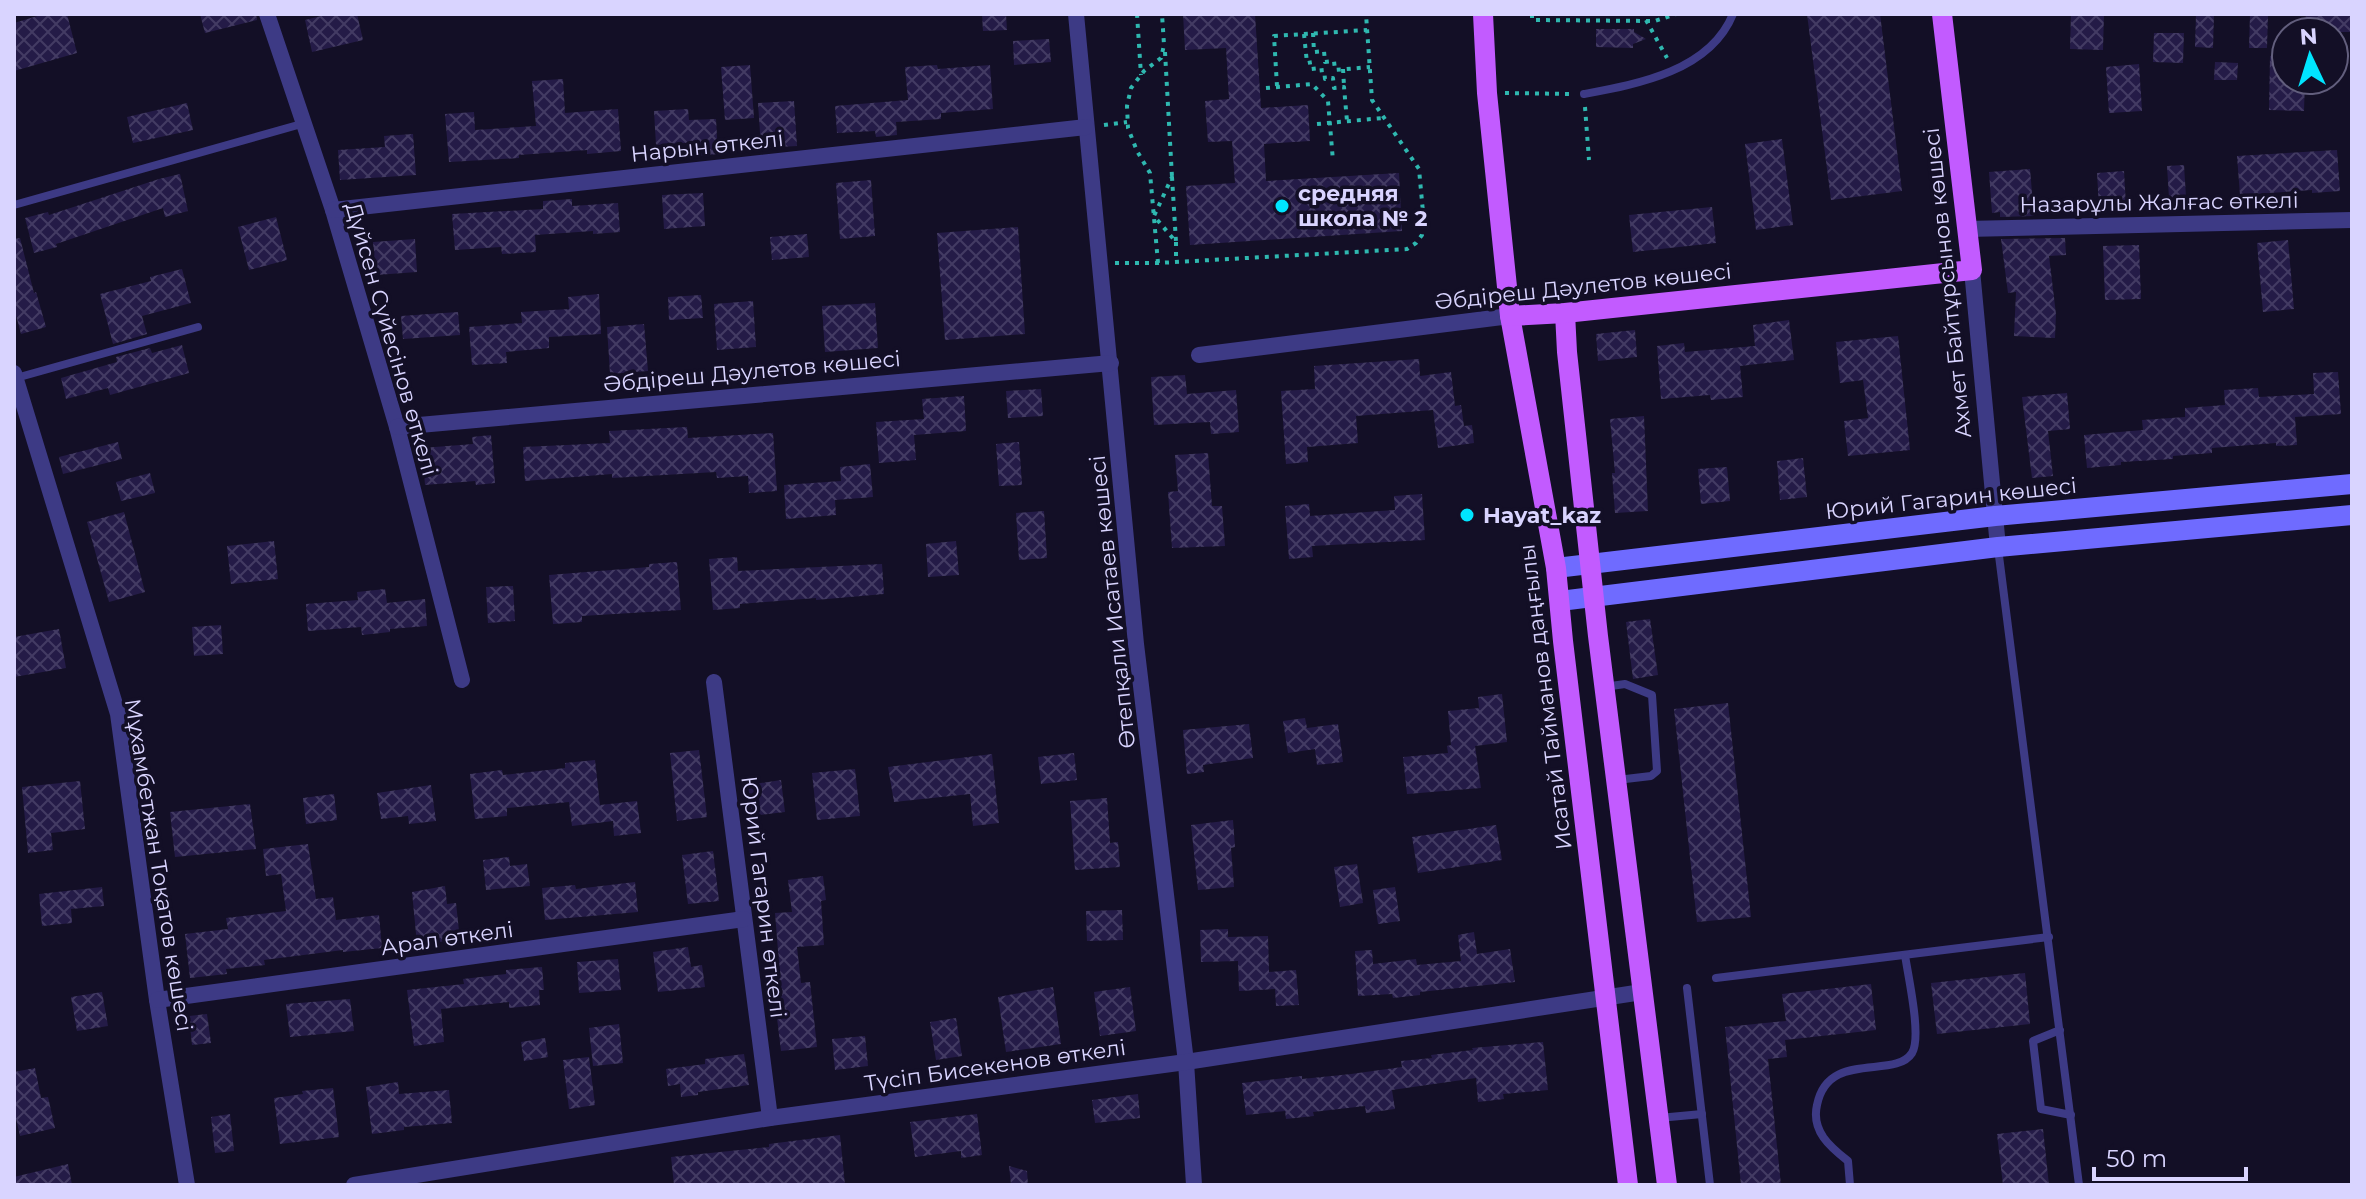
<svg xmlns="http://www.w3.org/2000/svg" width="2366" height="1199" viewBox="0 0 2366 1199" font-family="Montserrat,sans-serif">
	<defs>
		<pattern id="building-cross-hatch" width="8" height="8" patternUnits="userSpaceOnUse" patternTransform="scale(2)"><rect width="8" height="8" fill="#241b47"/><path d="M0 0l8 8M0 8l8-8" fill="none" stroke="#433b63"/></pattern>
	</defs>
	<rect width="100%" height="100%" fill="#130f26"/>
	<g fill="url(#building-cross-hatch)">
		<polygon points="44,14 67,14 77,53 14,71 14,23"/>
		<polygon points="200,14 256,14 257,20 205,33"/>
		<polygon points="329,14 357,14 363,40 312,52 305,20"/>
		<polygon points="982,14 1006,14 1007,30 983,31"/>
		<polygon points="1183,14 1255,14 1261,108 1308,105 1310,141 1264,144 1266,181 1399,173 1402,231 1190,245 1186,186 1235,183 1232,141 1208,142 1205,101 1229,99 1226,48 1185,50"/>
		<polygon points="1807,14 1880,14 1902,191 1831,200"/>
		<polygon points="2071,14 2104,14 2103,50 2070,49"/>
		<polygon points="2196,14 2214,14 2213,48 2195,47"/>
		<polygon points="2250,14 2268,15 2267,48 2249,48"/>
		<polygon points="2306,14 2352,14 2352,32 2305,32"/>
		<polygon points="1596,29 1634,29 1634,32 1646,39 1633,44 1633,48 1596,47"/>
		<polygon points="2154,33 2184,33 2183,63 2153,62"/>
		<polygon points="1049,39 1051,62 1014,65 1013,41"/>
		<polygon points="2270,56 2286,56 2286,80 2305,80 2304,111 2269,110"/>
		<polygon points="2215,62 2238,63 2237,80 2214,80"/>
		<polygon points="2139,64 2142,111 2109,113 2106,67"/>
		<polygon points="750,65 754,118 725,120 721,67"/>
		<polygon points="937,65 938,69 990,65 993,109 941,113 941,119 896,122 897,135 876,137 875,131 837,133 835,106 908,100 905,67"/>
		<polygon points="563,79 565,113 618,109 621,151 587,154 587,150 519,155 519,158 449,162 445,114 474,112 475,130 536,126 532,81"/>
		<polygon points="794,101 797,146 761,148 758,103"/>
		<polygon points="187,103 193,130 133,143 127,117"/>
		<polygon points="688,109 689,120 716,119 718,154 700,156 699,142 656,145 654,111"/>
		<polygon points="413,134 416,175 340,180 338,150 385,147 384,136"/>
		<polygon points="1782,139 1793,225 1756,230 1745,144"/>
		<polygon points="2337,150 2340,191 2312,193 2312,190 2240,195 2237,156"/>
		<polygon points="2184,165 2186,197 2169,198 2167,166"/>
		<polygon points="2030,169 2034,216 2000,217 2000,212 1992,213 1989,172"/>
		<polygon points="2124,171 2126,206 2099,208 2097,173"/>
		<polygon points="180,174 188,211 165,217 163,208 56,244 57,247 34,253 25,218 48,212 49,215 159,179"/>
		<polygon points="871,180 875,236 840,239 836,183"/>
		<polygon points="703,193 705,226 664,229 662,195"/>
		<polygon points="572,199 572,206 618,203 620,232 593,234 593,231 535,235 536,252 502,254 501,247 455,250 452,214 543,209 543,201"/>
		<polygon points="1712,207 1716,243 1633,252 1629,215"/>
		<polygon points="276,217 287,260 249,270 238,227"/>
		<polygon points="1018,227 1025,334 945,340 937,233"/>
		<polygon points="807,234 809,257 772,260 770,237"/>
		<polygon points="20,238 34,293 36,292 46,327 21,334 14,308 14,239"/>
		<polygon points="2065,238 2066,255 2049,256 2056,314 2055,338 2014,336 2016,292 2008,293 2001,239"/>
		<polygon points="415,239 417,272 376,275 373,242"/>
		<polygon points="2288,240 2294,309 2263,312 2257,243"/>
		<polygon points="2139,245 2141,299 2105,300 2103,246"/>
		<polygon points="182,269 191,303 142,316 147,334 113,344 100,294 151,281 150,277"/>
		<polygon points="599,294 601,334 549,337 549,348 506,352 507,363 472,365 469,327 522,323 521,312 569,309 568,297"/>
		<polygon points="701,295 703,318 669,320 668,297"/>
		<polygon points="753,301 756,347 717,350 714,304"/>
		<polygon points="875,303 878,348 825,352 822,306"/>
		<polygon points="458,312 460,335 403,339 401,316"/>
		<polygon points="1789,320 1794,360 1740,366 1743,397 1711,400 1710,395 1661,399 1657,346 1684,343 1685,352 1755,346 1753,325"/>
		<polygon points="644,324 648,371 610,374 607,327"/>
		<polygon points="1635,330 1637,357 1598,361 1596,334"/>
		<polygon points="1898,336 1910,450 1848,456 1844,421 1868,418 1863,380 1840,383 1836,342"/>
		<polygon points="182,345 189,373 110,395 108,388 66,399 61,378 117,362 116,357 150,348 152,353"/>
		<polygon points="1419,359 1420,376 1451,372 1455,406 1461,405 1464,426 1472,425 1474,443 1438,448 1433,410 1356,416 1358,443 1307,447 1308,462 1286,464 1281,391 1315,389 1314,366"/>
		<polygon points="2338,372 2341,414 2295,417 2297,445 2276,446 2276,443 2212,448 2212,453 2173,456 2173,459 2121,462 2121,465 2087,468 2084,435 2143,430 2142,420 2185,417 2185,408 2225,405 2224,390 2258,388 2259,397 2314,394 2313,373"/>
		<polygon points="1185,375 1187,394 1236,390 1239,432 1211,434 1210,422 1154,425 1151,377"/>
		<polygon points="1041,389 1043,416 1008,418 1006,391"/>
		<polygon points="2067,393 2070,429 2048,431 2053,476 2032,478 2022,397"/>
		<polygon points="964,396 966,431 914,435 916,460 879,463 876,422 924,419 922,399"/>
		<polygon points="1644,416 1648,511 1615,513 1612,473 1615,473 1610,419"/>
		<polygon points="687,427 688,438 773,433 777,491 749,493 748,476 717,478 716,472 612,478 612,474 525,481 523,447 610,443 609,431"/>
		<polygon points="491,435 495,483 476,485 475,481 425,485 422,448 473,444 472,437"/>
		<polygon points="118,442 122,459 63,474 59,457"/>
		<polygon points="1019,442 1022,485 999,486 996,444"/>
		<polygon points="1208,453 1212,506 1222,506 1225,546 1172,548 1168,492 1178,491 1175,455"/>
		<polygon points="1803,458 1807,497 1780,500 1777,461"/>
		<polygon points="870,464 873,497 835,500 836,515 786,519 784,485 841,481 840,467"/>
		<polygon points="1727,467 1730,501 1701,504 1698,469"/>
		<polygon points="150,473 155,493 121,501 116,482"/>
		<polygon points="1422,494 1425,540 1312,546 1313,557 1289,559 1285,506 1309,504 1310,516 1395,510 1394,496"/>
		<polygon points="1044,511 1047,558 1019,560 1016,513"/>
		<polygon points="124,512 145,592 109,602 87,522"/>
		<polygon points="274,541 278,579 231,584 227,546"/>
		<polygon points="956,541 959,575 928,577 926,544"/>
		<polygon points="737,557 738,571 882,564 884,594 816,600 816,598 740,604 740,608 713,610 709,559"/>
		<polygon points="677,562 681,610 582,616 582,622 553,624 549,575 649,567 649,564"/>
		<polygon points="513,586 515,621 488,623 486,587"/>
		<polygon points="385,589 387,603 425,599 427,626 390,629 390,632 362,635 361,627 308,631 306,604 358,600 357,592"/>
		<polygon points="1650,619 1658,675 1633,679 1626,622"/>
		<polygon points="221,625 223,654 194,656 192,627"/>
		<polygon points="59,629 66,668 14,677 14,637"/>
		<polygon points="1502,694 1507,742 1475,746 1481,788 1407,794 1403,757 1448,753 1447,746 1451,745 1448,711 1479,708 1478,697"/>
		<polygon points="1728,703 1751,917 1697,922 1674,709"/>
		<polygon points="1305,718 1307,728 1338,724 1343,762 1317,765 1315,749 1288,753 1283,721"/>
		<polygon points="1249,724 1253,758 1203,765 1204,772 1187,774 1183,730"/>
		<polygon points="699,750 707,817 677,821 670,753"/>
		<polygon points="1074,753 1077,780 1041,784 1038,757"/>
		<polygon points="992,754 999,823 973,826 970,794 894,802 888,767"/>
		<polygon points="595,760 600,805 637,801 641,833 614,836 613,821 572,826 569,802 507,808 507,816 475,819 470,774 502,770 503,775 565,768 565,763"/>
		<polygon points="855,769 860,816 817,820 812,773"/>
		<polygon points="781,780 785,812 752,816 748,785"/>
		<polygon points="80,781 85,829 51,833 53,850 28,853 22,787"/>
		<polygon points="431,785 436,821 409,824 408,816 381,819 377,793"/>
		<polygon points="334,794 337,820 306,824 303,798"/>
		<polygon points="1107,798 1110,843 1118,842 1120,867 1075,870 1070,801"/>
		<polygon points="250,804 256,849 175,857 170,812"/>
		<polygon points="1233,820 1235,847 1231,848 1234,887 1198,890 1191,825"/>
		<polygon points="1496,825 1502,860 1418,873 1412,837"/>
		<polygon points="308,844 316,899 333,897 336,920 379,915 382,948 343,952 343,950 264,960 265,965 226,969 227,974 190,978 185,934 228,929 226,918 286,911 281,874 266,876 263,849"/>
		<polygon points="713,851 719,901 688,904 682,855"/>
		<polygon points="509,857 510,866 527,864 530,886 486,890 483,860"/>
		<polygon points="1357,864 1363,903 1340,907 1334,867"/>
		<polygon points="823,876 826,900 821,901 824,945 797,947 801,983 810,982 817,1047 781,1051 772,977 780,976 775,913 792,912 788,880"/>
		<polygon points="635,882 638,912 545,920 542,888 575,885 576,889"/>
		<polygon points="445,886 447,904 456,903 460,940 417,944 412,892"/>
		<polygon points="102,887 104,906 71,909 72,923 42,926 39,894"/>
		<polygon points="1395,887 1400,921 1378,924 1373,890"/>
		<polygon points="1122,910 1123,940 1087,941 1086,911"/>
		<polygon points="1228,929 1228,937 1268,936 1269,972 1296,970 1299,1005 1276,1006 1275,989 1239,991 1238,961 1201,962 1200,930"/>
		<polygon points="1474,932 1477,954 1510,949 1515,982 1420,992 1420,995 1393,998 1392,994 1358,996 1355,951 1372,950 1373,964 1416,959 1417,965 1461,961 1458,935"/>
		<polygon points="688,947 691,967 702,965 705,987 658,992 653,952"/>
		<polygon points="618,959 621,990 579,993 577,962"/>
		<polygon points="542,967 544,990 539,990 540,1005 509,1008 509,1002 441,1009 444,1042 414,1046 407,990 464,984 463,979 506,974 506,970"/>
		<polygon points="2025,973 2030,1024 1937,1034 1931,983"/>
		<polygon points="1871,984 1876,1030 1785,1040 1787,1057 1768,1059 1781,1185 1741,1185 1725,1027 1786,1021 1782,994"/>
		<polygon points="1053,987 1061,1044 1006,1052 998,997"/>
		<polygon points="1130,987 1136,1031 1100,1036 1094,992"/>
		<polygon points="102,992 108,1026 77,1031 71,997"/>
		<polygon points="350,999 354,1031 290,1037 286,1004"/>
		<polygon points="207,1014 211,1043 192,1045 189,1016"/>
		<polygon points="956,1018 962,1056 936,1060 930,1022"/>
		<polygon points="619,1024 623,1063 593,1066 589,1028"/>
		<polygon points="865,1036 868,1066 835,1070 832,1039"/>
		<polygon points="545,1038 548,1057 524,1061 521,1042"/>
		<polygon points="1543,1042 1548,1090 1503,1094 1504,1099 1478,1102 1476,1078 1392,1090 1395,1109 1366,1113 1365,1106 1313,1112 1314,1116 1286,1119 1285,1111 1246,1115 1242,1083 1302,1076 1302,1079 1351,1074 1402,1067 1401,1061 1432,1058 1431,1055 1473,1050 1472,1048"/>
		<polygon points="744,1054 749,1085 698,1092 698,1095 681,1097 680,1084 668,1086 666,1069 705,1064 705,1059"/>
		<polygon points="589,1057 595,1105 569,1109 563,1060"/>
		<polygon points="35,1068 41,1098 48,1097 55,1128 20,1136 14,1110 14,1072"/>
		<polygon points="398,1082 399,1094 449,1090 452,1123 404,1127 404,1130 372,1134 366,1087"/>
		<polygon points="333,1088 339,1137 280,1144 274,1098 303,1094 302,1091"/>
		<polygon points="1138,1094 1140,1118 1095,1123 1092,1100"/>
		<polygon points="230,1114 234,1151 215,1153 211,1117"/>
		<polygon points="977,1114 982,1155 961,1158 961,1151 915,1157 910,1122"/>
		<polygon points="2043,1129 2049,1185 2003,1185 1997,1134"/>
		<polygon points="840,1135 845,1185 674,1185 671,1157 769,1147 769,1144"/>
		<polygon points="68,1164 72,1185 14,1185 14,1177"/>
		<polygon points="1009,1166 1027,1171 1028,1185 1011,1185"/>
	</g>
	<g fill="none" stroke-linecap="round" stroke-linejoin="round">
		<g stroke="#2fb8b0" stroke-width="4" stroke-dasharray="4 6" stroke-linecap="butt">
			<polyline points="1137,14 1141,75"/>
			<polyline points="1532,14 1532,20 1655,21 1676,14"/>
			<polyline points="1646,20 1667,58"/>
			<polyline points="1313,33 1314,52 1324,51 1325,62 1334,61 1335,70 1370,67"/>
			<polyline points="1304,34 1307,63 1313,62 1314,71 1324,70 1325,79 1333,78 1334,88 1344,87 1347,121"/>
			<polyline points="1165,52 1172,177"/>
			<polyline points="1343,69 1344,86"/>
			<polyline points="1277,86 1274,36 1367,30"/>
			<polyline points="1266,88 1312,84 1328,101 1333,161"/>
			<polyline points="1505,93 1573,94"/>
			<polyline points="1585,107 1589,160"/>
			<polyline points="1317,124 1383,118"/>
			<polyline points="1104,125 1127,122"/>
			<polygon points="1172,177 1176,242 1154,216"/>
			<polyline points="1176,242 1176,262"/>
			<polyline points="1115,263 1158,263 1407,249 1416,243 1422,235 1424,223 1419,169 1372,100 1366,14"/>
			<polyline points="1158,263 1150,173 1137,151 1128,128 1127,106 1131,88 1144,71 1161,58 1164,45 1162,14"/>
		</g>
		<g stroke="#3d3a85" stroke-width="8">
			<path d="M 1584,94 C 1638,84 1710,71 1733,14"/>
			<polyline points="14,205 305,123"/>
			<polyline points="16,378 198,327"/>
			<polyline points="1998,548 2079,1185"/>
			<polyline points="1604,687 1625,684 1652,695 1657,771 1651,776 1617,780"/>
			<polyline points="1716,978 2049,937"/>
			<polyline points="1687,988 1710,1185"/>
			<polyline points="2060,1030 2033,1041 2041,1109 2071,1115"/>
			<polyline points="1659,1118 1702,1114"/>
			<path d="M 1850,1185 L 1848,1161 C 1830,1147 1811,1131 1817,1105 C 1828,1049 1895,1080 1912,1053 C 1922,1037 1908,976 1905,955"/>
		</g>
		<g stroke="#3d3a85" stroke-width="16">
			<polyline points="267,14 333,210 397,427 462,680"/>
			<polyline points="1076,14 1136,644 1186,1062 1194,1185"/>
			<polyline points="333,210 1086,127"/>
			<polyline points="1966,229 2352,220"/>
			<polyline points="1972,270 1998,547"/>
			<polyline points="1199,355 1510,316"/>
			<polyline points="14,373 118,714 157,1000 187,1185"/>
			<polyline points="397,427 1111,363"/>
			<polyline points="714,682 770,1118"/>
			<polyline points="157,1000 744,919"/>
			<polyline points="354,1185 770,1118 1186,1062 1642,992"/>
		</g>
		<g stroke="#6f6bff" stroke-width="20">
			<polyline points="1556,568 1995,516 2352,484"/>
			<polyline points="1560,601 1998,547 2352,515"/>
		</g>
		<g stroke="#c25bff" stroke-width="20">
			<polyline points="1483,14 1487,93 1510,316 1556,568 1563,641 1628,1185"/>
			<polyline points="1565,313 1567,352 1598,636 1667,1185"/>
			<polyline points="1510,316 1565,313 1972,270 1942,14"/>
		</g>
	</g>
	<g fill="#00e5ff" stroke="#130f26" stroke-width="3">
		<circle cx="1282" cy="206" r="8"/>
		<circle cx="1467" cy="515" r="8"/>
	</g>
	<g text-anchor="middle" stroke-width="7" stroke-linejoin="round" paint-order="stroke">
		<g font-size="22" fill="#d9d4ff" stroke="#130f26">
			<text transform="translate(707 146) rotate(-6)" y="8">Нарын өткелі</text>
			<text transform="translate(2159 202) rotate(-1)" y="8">Назарұлы Жалғас өткелі</text>
			<text transform="translate(1947 283) rotate(-96)" y="8">Ахмет Байтұрсынов көшесі</text>
			<text transform="translate(1583 286) rotate(-6)" y="8">Әбдіреш Дәулетов көшесі</text>
			<text transform="translate(392 339) rotate(74)" y="8">Дүйсен Сүйесінов өткелі</text>
			<text transform="translate(752 371) rotate(-5)" y="8">Әбдіреш Дәулетов көшесі</text>
			<text transform="translate(1951 498) rotate(-6)" y="8">Юрий Гагарин көшесі</text>
			<text transform="translate(1112 602) rotate(-96)" y="8">Өтепқали Исатаев көшесі</text>
			<text transform="translate(1545 697) rotate(-97)" y="8">Исатай Тайманов даңғылы</text>
			<text transform="translate(159 865) rotate(81)" y="8">Мұхамбетжан Тоқатов көшесі</text>
			<text transform="translate(764 897) rotate(83)" y="8">Юрий Гагарин өткелі</text>
			<text transform="translate(447 938) rotate(-8)" y="8">Арал өткелі</text>
			<text transform="translate(995 1065) rotate(-8)" y="8">Түсіп Бисекенов өткелі</text>
		</g>
		<g font-size="22" font-weight="bold" fill="#d9d4ff" stroke="#130f26" text-anchor="start">
			<text x="1298" y="201">cредняя<tspan x="1298" dy="25">школа № 2</tspan></text>
			<text x="1483" y="523">Hayat_kaz</text>
		</g>
	</g>
	<rect width="2366" height="1199" fill="none" stroke="#d9d4ff" stroke-width="32"/>
	<g transform="translate(2310 56) rotate(356)"><circle r="38" fill="#130f26" stroke="#625e7d" stroke-width="2"/>
	<path d="M0-6L14 30L0 20L-14 30Z" fill="#00e5ff"/>
	<text y="-12" font-size="22" font-weight="bold" text-anchor="middle" fill="#d9d4ff">N</text>
	</g>
	<path d="M2094 1167v12h152v-12" fill="none" stroke="#d9d4ff" stroke-width="4"/>
	<text x="2106" y="1167" font-size="24" fill="#d9d4ff" stroke="#130f26" stroke-width="6" paint-order="stroke">50 m</text>
</svg>
